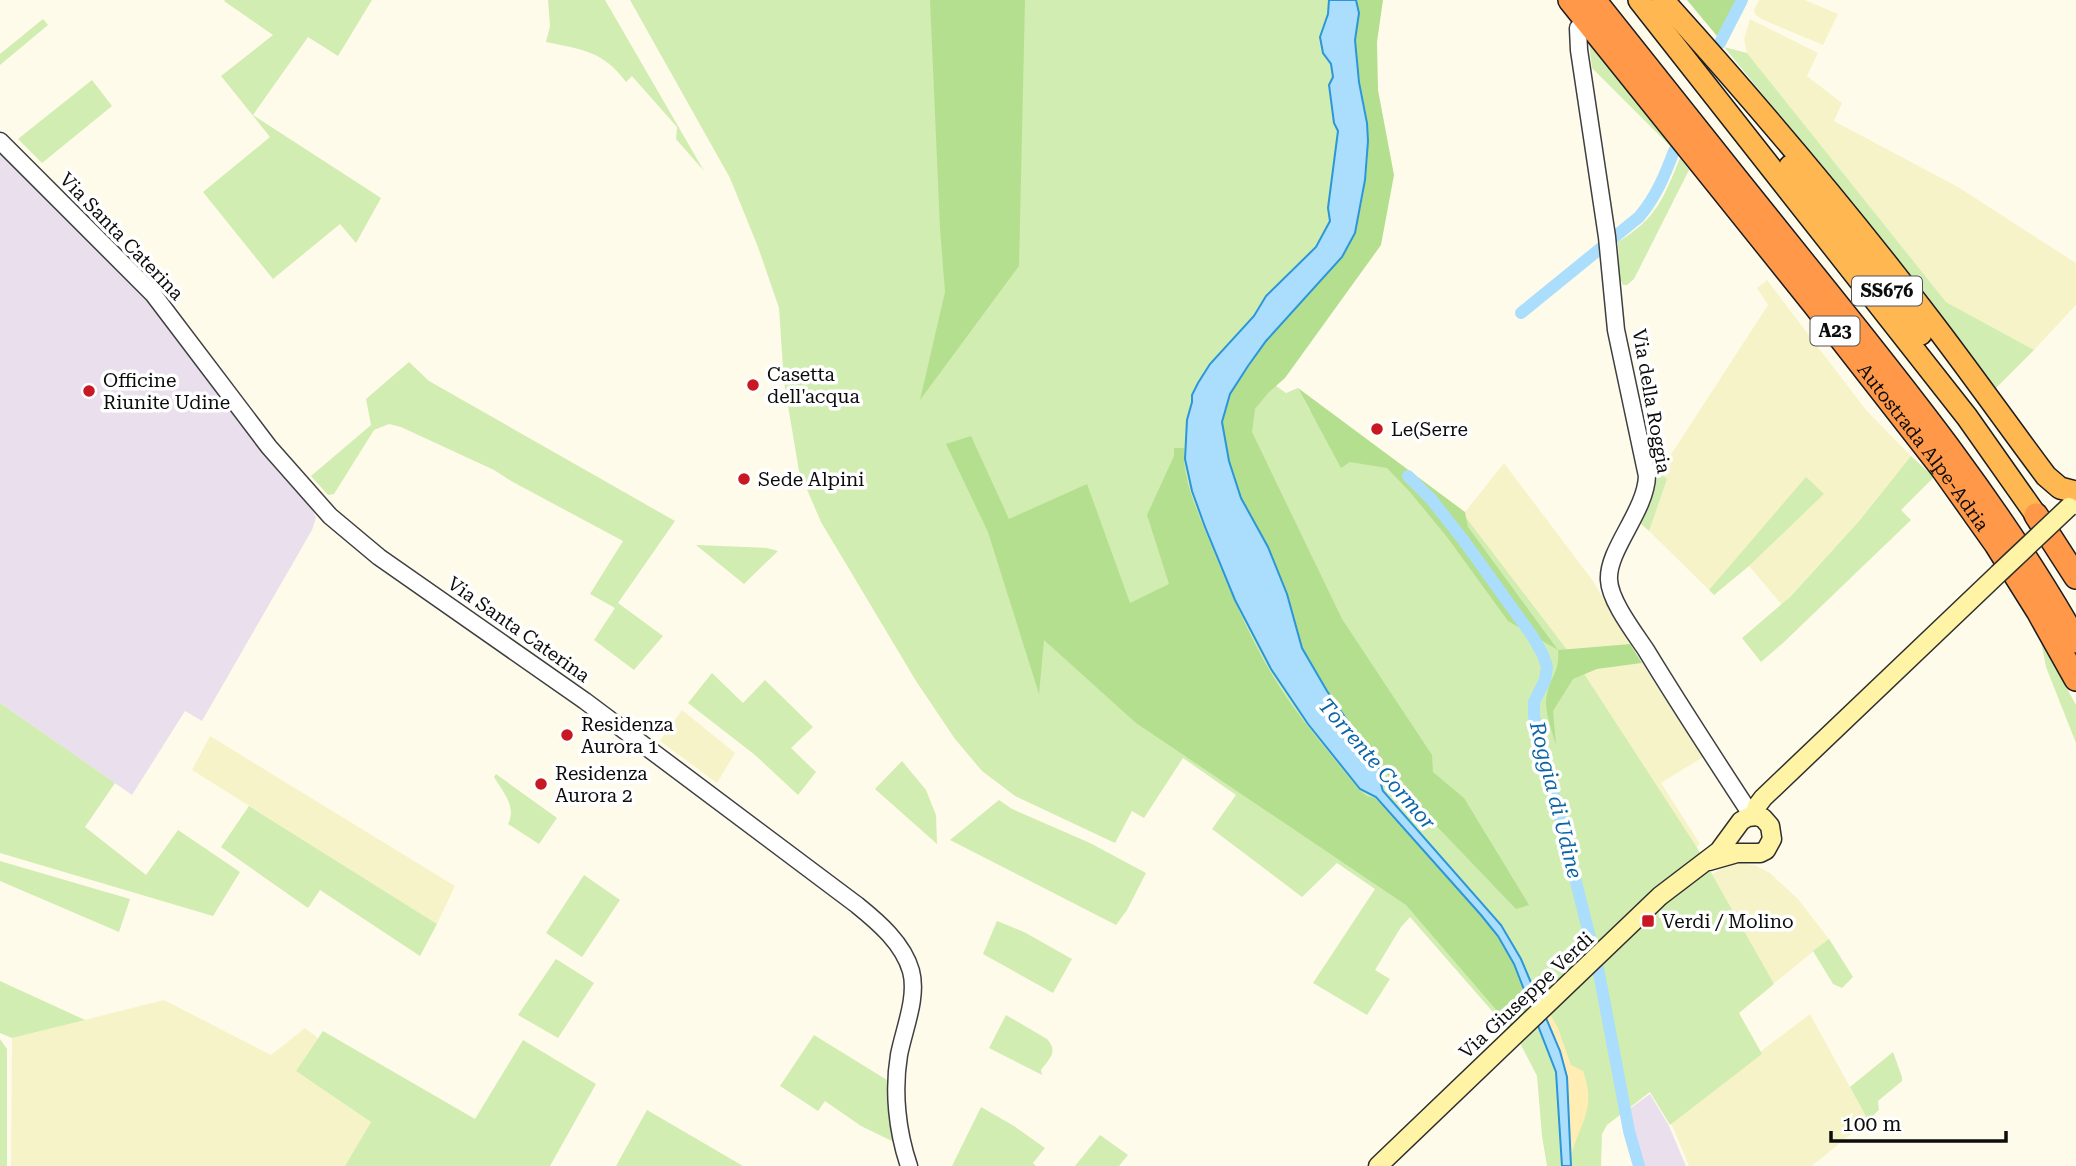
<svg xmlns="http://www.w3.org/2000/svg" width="2076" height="1166" viewBox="0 0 2076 1166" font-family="'Roboto Serif',serif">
	<rect width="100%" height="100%" fill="#fffbeb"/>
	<g fill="#eadfec">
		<polygon points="0,150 150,301 272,465 311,506 316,518 312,530 202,721 185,711 132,795 0,703"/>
		<polygon points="1650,1094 1669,1126 1686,1166 1642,1166 1632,1131 1628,1110"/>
	</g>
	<g fill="#f7f3c8">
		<polygon points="1759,0 1805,0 1838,14 1823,45 1761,19 1755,14 1754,10"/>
		<polygon points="1750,19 1818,53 1807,76 1842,103 1834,121 1958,187 2076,263 2076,305 2034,350 1946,302 1747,53 1744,40"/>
		<polygon points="1767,280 1866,410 1911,456 1860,520 1782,605 1749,566 1824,494 1806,478 1709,590 1649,531 1666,479 1659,473 1768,305 1757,288"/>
		<polygon points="1504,463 1593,581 1630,644 1558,650 1467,527 1465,512"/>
		<polygon points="1642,663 1703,757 1661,783 1700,844 1597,939 1573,679 1597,669"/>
		<polygon points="682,710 735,753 717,783 660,741"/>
		<polygon points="210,736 455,886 437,924 192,770"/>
		<polygon points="1736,863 1755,865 1770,873 1798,899 1829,939 1737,1013 1760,1052 1810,1014 1868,1120 1812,1166 1689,1166 1671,1123 1688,889 1719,870"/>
		<polygon points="164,1000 271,1055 305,1028 318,1038 296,1071 371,1122 345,1166 11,1166 12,1038"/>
	</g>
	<g fill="#d1edb1">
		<polygon points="225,0 372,0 338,56 308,37 253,115 381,198 356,243 340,224 273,279 203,192 270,137 221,76 273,35 224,1"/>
		<path d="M 548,0 L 605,0 L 704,171 L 676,139 L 677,127 L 632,76 L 626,82 C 604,51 580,49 546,42 L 550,26 Z"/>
		<polygon points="630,0 1374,0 1371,66 1383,153 1272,383 1286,393 1298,388 1310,411 1467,519 1577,663 1696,846 1774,984 1739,1013 1762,1054 1670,1125 1650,1092 1607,1125 1602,1134 1601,1166 1547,1166 1542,1136 1537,1076 1520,1043 1410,917 1401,927 1375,970 1390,979 1367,1015 1313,983 1375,889 1337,863 1302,897 1212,829 1236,795 1183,758 1144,818 1132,811 1115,843 1015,796 982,771 955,739 916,681 821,522 799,471 784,382 779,308 758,247 730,178"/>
		<polygon points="43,19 48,25 0,65 0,54"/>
		<polygon points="1589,42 1672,148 1592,68"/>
		<polygon points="1724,47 1747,53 1946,302 2034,350 1995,389 1923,290"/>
		<polygon points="92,80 112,106 42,163 18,139"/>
		<path d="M 1680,158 L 1689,170 L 1634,279 L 1627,285 L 1623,285 L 1619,277 L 1618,242 C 1657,218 1663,199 1680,158 Z"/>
		<polygon points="409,362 429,381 675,521 618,603 663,636 634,670 594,640 615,608 590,594 623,541 511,481 494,470 401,427 389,424 374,430 334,494 328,495 311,476 371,425 366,399"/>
		<polygon points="1911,456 1934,477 1901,510 1911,520 1783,643 1761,662 1742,638 1790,597 1860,520"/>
		<polygon points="1659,473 1667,479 1649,531 1640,523"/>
		<polygon points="1806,477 1824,494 1749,566 1714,595 1709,590"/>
		<polygon points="696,545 767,548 778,551 744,584"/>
		<polygon points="2041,642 2076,705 2076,743 2046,667"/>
		<polygon points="712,673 743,703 765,680 813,727 791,748 816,772 798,795 755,755 688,703"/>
		<polygon points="0,703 115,783 85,827 146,875 178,830 240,872 213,916 0,853"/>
		<polygon points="902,761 926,790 936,815 937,844 875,789"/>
		<path d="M 496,774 L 557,818 L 539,844 L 508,824 C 517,807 503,792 494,777 Z"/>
		<polygon points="999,800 1012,809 1090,843 1146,873 1127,910 1116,925 950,840"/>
		<polygon points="249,806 437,924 420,956 320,890 308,908 221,847"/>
		<polygon points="0,861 130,899 119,932 0,881"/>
		<polygon points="584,875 620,900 582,957 546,933"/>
		<polygon points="997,921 1024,932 1072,959 1053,993 983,954"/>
		<polygon points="1829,939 1853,977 1842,988 1833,984 1813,951"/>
		<polygon points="556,959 594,983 558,1038 518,1015"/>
		<polygon points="0,981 85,1020 12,1038 0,1033"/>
		<path d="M 1006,1015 L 1047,1039 C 1059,1052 1049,1059 1041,1070 L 1042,1075 L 989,1048 Z"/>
		<polygon points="323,1031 475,1119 523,1040 596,1084 550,1166 345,1166 371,1122 296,1071"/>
		<polygon points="814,1035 887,1080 894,1142 861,1126 825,1101 818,1111 780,1086"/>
		<polygon points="0,1039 7,1049 7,1166 0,1166"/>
		<polygon points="1893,1052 1902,1077 1902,1081 1878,1101 1879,1110 1868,1120 1850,1087"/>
		<polygon points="981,1107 1014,1126 1045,1148 1033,1163 1036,1166 952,1166"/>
		<polygon points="647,1110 743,1166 616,1166"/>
		<polygon points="1100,1135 1128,1155 1119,1166 1075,1166"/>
	</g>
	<g fill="#b4df8f">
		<polygon points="930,0 1025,0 1019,266 920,400 945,292 940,228"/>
		<path d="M 1356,0 L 1383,0 L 1377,42 L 1378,90 L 1394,175 L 1381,245 L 1285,378 L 1268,393 L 1255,409 L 1252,432 L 1342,619 L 1432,755 L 1433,772 L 1464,798 L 1529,905 L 1516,909 L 1378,765 L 1327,691 L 1302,648 L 1287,594 L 1268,547 L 1241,498 L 1229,461 L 1222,422 L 1230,394 L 1266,341 L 1342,257 C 1363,221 1371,163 1367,122 C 1364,95 1356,69 1355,42 C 1354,26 1360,18 1356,0 Z"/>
		<polygon points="1687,0 1737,0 1717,36"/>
		<path d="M 1298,388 L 1465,512 L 1468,527 L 1558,650 L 1630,644 L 1642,663 L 1597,669 L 1573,679 L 1553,711 L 1556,745 C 1552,730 1543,710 1547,694 C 1551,675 1560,672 1558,650 L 1508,621 L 1447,537 L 1410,492 L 1387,468 L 1350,462 L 1341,468 Z"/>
		<path d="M 971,436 L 1009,519 L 1087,484 L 1130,603 L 1169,584 L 1147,515 L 1174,456 L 1174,448 L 1184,448 C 1182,480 1199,515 1211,545 C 1231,594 1252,644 1281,689 C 1304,724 1333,757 1359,790 L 1367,796 L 1375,798 L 1481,915 L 1497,936 L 1513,964 L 1530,1009 L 1511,1027 L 1406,905 L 1136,723 L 1044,640 L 1039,694 L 988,532 L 946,444 Z"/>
	</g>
	<path fill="#ffedb3" d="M 1550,1014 L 1558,1028 L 1571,1065 L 1583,1071 C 1597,1110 1580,1121 1571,1157 L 1567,1077 L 1560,1051 L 1546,1018 Z"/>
	<path fill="#aadefc" stroke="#2b96d9" stroke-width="2" d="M 1329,0 L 1356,0 L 1359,13 L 1355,40 L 1359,82 L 1367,123 L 1368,141 L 1365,180 L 1355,233 L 1342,257 L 1266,341 L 1248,366 L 1230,394 L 1222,422 L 1229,461 L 1241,498 L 1268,547 L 1287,594 L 1302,648 L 1327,691 L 1378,765 C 1382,773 1379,782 1383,791 L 1501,925 L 1521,959 L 1560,1051 L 1567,1077 L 1571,1166 L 1562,1166 L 1556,1072 L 1514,964 L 1498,936 L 1481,915 L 1376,797 L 1360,789 L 1308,724 L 1271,669 L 1235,600 L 1205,527 L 1192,491 L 1185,459 L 1187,420 L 1192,402 L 1192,395 L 1198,383 L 1210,364 L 1254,316 L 1266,296 L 1316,247 L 1330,221 L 1328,208 L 1338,131 L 1334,123 L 1329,85 L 1333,77 L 1331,64 L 1323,53 L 1320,37 L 1328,14 Z"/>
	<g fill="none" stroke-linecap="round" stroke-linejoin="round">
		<g stroke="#aadefc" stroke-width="12">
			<polyline points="1720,43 1742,0"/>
			<path d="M 1521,313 L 1639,217 C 1656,197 1665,175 1674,151"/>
			<polyline points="1408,476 1431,499 1464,541 1533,637 1543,655 1547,667 1545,680 1534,702 1534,716 1599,973 1629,1131 1639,1166"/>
		</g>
		<g stroke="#3f3f3f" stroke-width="19">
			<g id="tertiary">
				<path d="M 1578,28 L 1579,50 L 1607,237 L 1616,330 L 1647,476 C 1646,511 1607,550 1609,580 C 1610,601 1634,632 1646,650 C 1680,706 1716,761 1752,816"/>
				<path d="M 0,141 L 153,294 L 269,447 L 330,516 L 379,557 L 585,701 L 857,905 C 878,922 903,943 911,971 C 918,997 904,1029 899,1055 C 893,1091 897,1131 909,1166"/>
			</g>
		</g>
		<g stroke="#2e2e2e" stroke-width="21">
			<g id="secondary">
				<polyline points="1754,816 1757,806 1763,798 1998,574"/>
				<polyline points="1378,1166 1660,896 1719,851 1741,821 1748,817 1756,816 1763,818 1770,826 1772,839 1766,850 1760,853 1737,853 1709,861"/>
			</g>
		</g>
		<g stroke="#1d1d1d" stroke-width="24">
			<g id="trunk">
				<polyline points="1639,0 1967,417 2036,515"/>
				<path d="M 1663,0 C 1756,103 1845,208 1929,318 C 1969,370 2007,424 2046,476 L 2060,488 L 2076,492"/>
				<polyline points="1790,166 1921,334"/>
			</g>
		</g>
		<g stroke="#1d1d1d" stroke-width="26">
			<g id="motorway">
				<path id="s1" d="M 1570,0 L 1814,304 L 1942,468 L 1996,544 L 2038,611 L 2076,679"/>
				<path d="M 1594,0 C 1667,92 1741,185 1815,277 C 1909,394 2002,510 2076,641"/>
				<polyline points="2036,515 2076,577"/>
			</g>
		</g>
		<use href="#tertiary" stroke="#fff" stroke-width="16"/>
		<use href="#secondary" stroke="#fff4a6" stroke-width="18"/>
		<use href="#trunk" stroke="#ffb752" stroke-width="21"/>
		<use href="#motorway" stroke="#ff9949" stroke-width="23"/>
		<g stroke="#2e2e2e" stroke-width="21" stroke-linecap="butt">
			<polyline id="secondary-bridge" points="1998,574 2069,507"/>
		</g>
		<use href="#secondary-bridge" stroke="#fff4a6" stroke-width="18"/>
	</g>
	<g fill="#c71823" stroke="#fff" stroke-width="2.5">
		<circle cx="753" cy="385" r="7"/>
		<circle cx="89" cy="391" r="7"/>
		<circle cx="1377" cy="429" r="7"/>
		<circle cx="744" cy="479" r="7"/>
		<circle cx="567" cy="735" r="7"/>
		<circle cx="541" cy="784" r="7"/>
		<rect x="1641" y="914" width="14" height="14" rx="3.5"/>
	</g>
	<g text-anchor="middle" stroke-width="7" stroke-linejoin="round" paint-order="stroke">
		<g fill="#fff" stroke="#555" stroke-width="2">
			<rect x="1852" y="276.5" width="70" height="29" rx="5"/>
			<rect x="1810.5" y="316.5" width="49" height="29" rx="5"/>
		</g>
		<g font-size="18" font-weight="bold" fill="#0c0c0c">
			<text x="1887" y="297">SS676</text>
			<text x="1835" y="337">A23</text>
		</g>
		<g font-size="19" fill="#0c0c0c" stroke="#fff">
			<text transform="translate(122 236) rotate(46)" y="7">Via Santa Caterina</text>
			<text transform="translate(1652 401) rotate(80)" y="7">Via della Roggia</text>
			<text dy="7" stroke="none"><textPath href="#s1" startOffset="570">Autostrada Alpe-Adria</textPath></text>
			<text transform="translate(519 629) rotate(35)" y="7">Via Santa Caterina</text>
			<text transform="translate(1526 995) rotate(-43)" y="7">Via Giuseppe Verdi</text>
		</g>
		<g font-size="19" fill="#0c0c0c" stroke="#fff" text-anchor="start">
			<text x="767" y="381">Casetta<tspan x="767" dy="22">dell'acqua</tspan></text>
			<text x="103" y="387">Officine<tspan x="103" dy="22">Riunite Udine</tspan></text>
			<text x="1391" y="436">Le(Serre</text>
			<text x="758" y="486">Sede Alpini</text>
			<text x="581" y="731">Residenza<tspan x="581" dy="22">Aurora 1</tspan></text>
			<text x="555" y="780">Residenza<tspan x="555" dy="22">Aurora 2</tspan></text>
			<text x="1662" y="928">Verdi / Molino</text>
		</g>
		<g font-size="21" font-style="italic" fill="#0b65a8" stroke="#fff">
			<text transform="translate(1377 764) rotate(49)" y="7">Torrente Cormor</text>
			<text transform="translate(1556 800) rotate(76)" y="7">Roggia di Udine</text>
		</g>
	</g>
	<path d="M1831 1131v10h175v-10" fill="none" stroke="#0c0c0c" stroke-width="3.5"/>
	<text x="1842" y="1131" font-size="21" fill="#0c0c0c" stroke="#ffffff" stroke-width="5" paint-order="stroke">100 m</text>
</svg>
